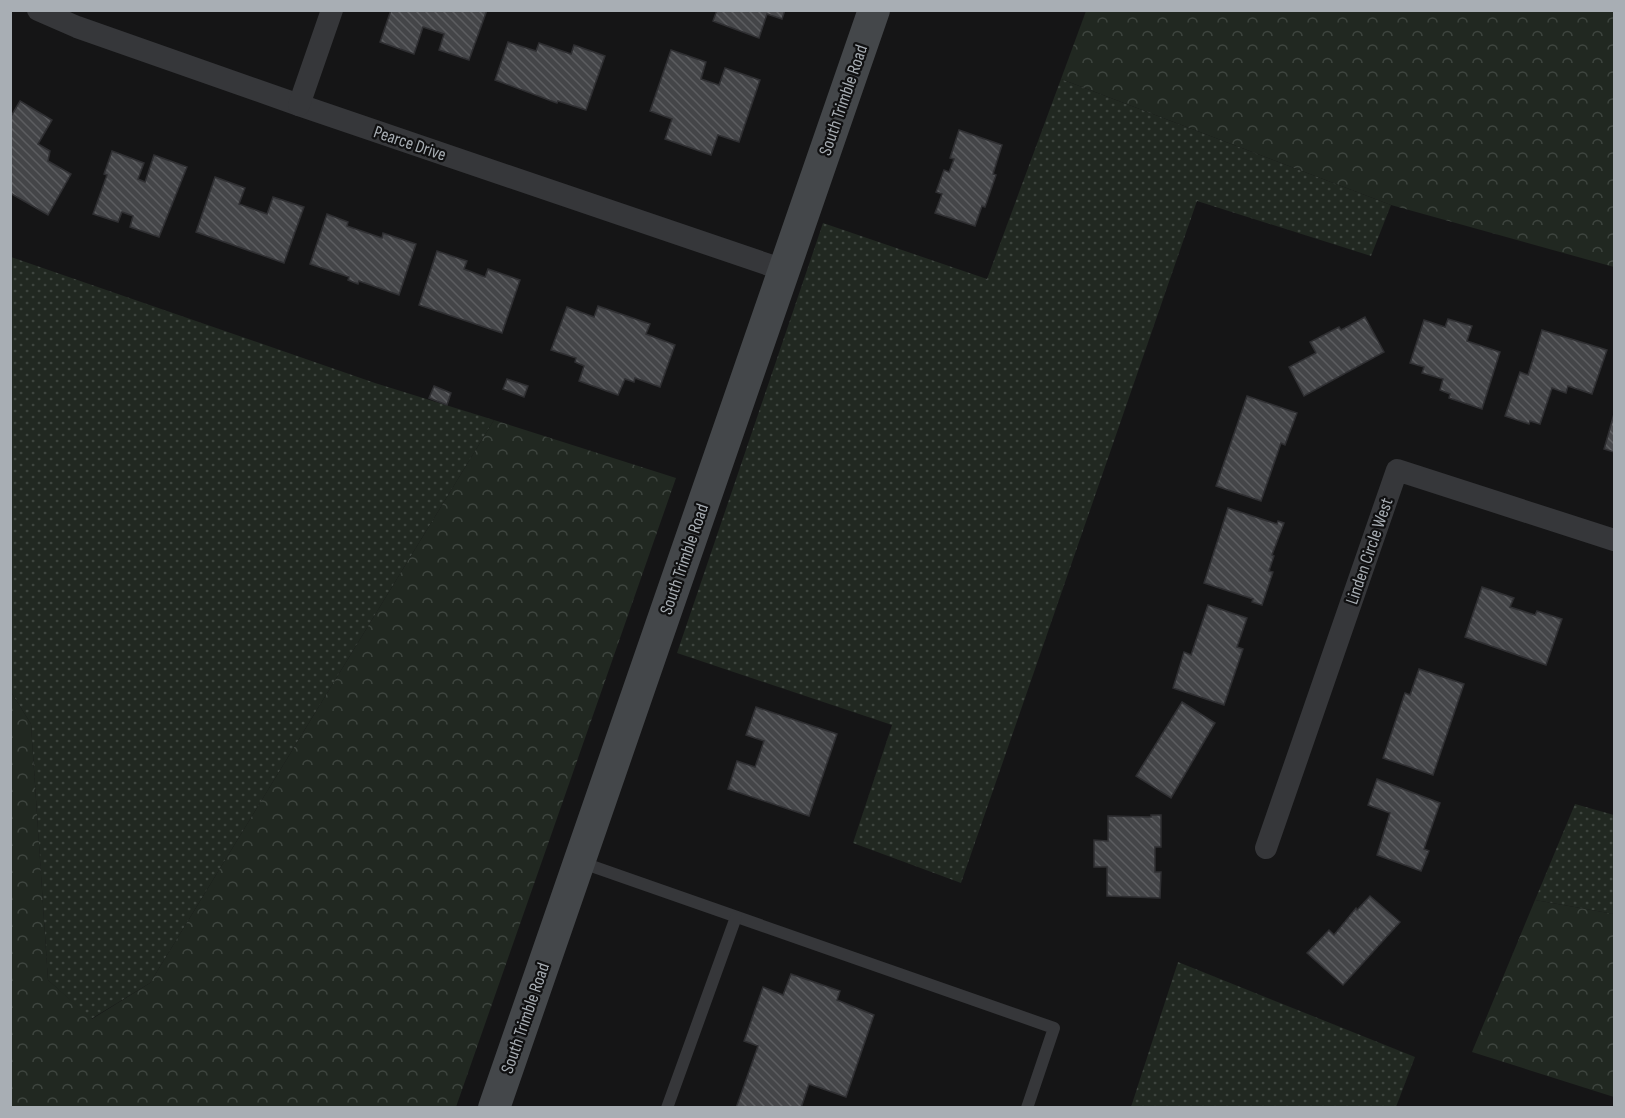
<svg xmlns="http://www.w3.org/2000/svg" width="1625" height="1118" viewBox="0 0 1625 1118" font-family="'Sofia Sans Condensed',sans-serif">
	<defs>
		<pattern id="grass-dots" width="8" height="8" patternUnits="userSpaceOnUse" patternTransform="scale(1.5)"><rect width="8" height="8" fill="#212821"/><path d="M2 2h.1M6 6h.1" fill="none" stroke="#3e453f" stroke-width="1.8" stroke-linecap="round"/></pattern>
		<pattern id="forest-crowns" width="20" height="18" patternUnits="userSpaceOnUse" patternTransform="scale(1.5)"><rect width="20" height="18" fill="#212821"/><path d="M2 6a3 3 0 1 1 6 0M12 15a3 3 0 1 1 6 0" fill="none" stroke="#3e453f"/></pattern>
		<pattern id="building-back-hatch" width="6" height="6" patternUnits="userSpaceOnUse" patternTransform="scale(1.5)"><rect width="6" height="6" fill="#444548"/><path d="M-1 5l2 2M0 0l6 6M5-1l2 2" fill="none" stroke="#5c5d60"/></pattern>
	</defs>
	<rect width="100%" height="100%" fill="#151516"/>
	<g fill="url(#grass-dots)">
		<polygon points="1061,79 1391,205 1371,256 1197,201 961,883 853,843 892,725 677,653 823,223 987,279"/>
		<polygon points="11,257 375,383 494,420 150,983 91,1019 48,980 31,724 11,692"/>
		<polygon points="1575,804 1614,815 1614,914 1535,900"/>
		<polygon points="1178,962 1415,1057 1396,1107 1131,1107"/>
	</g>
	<g fill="url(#forest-crowns)">
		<polygon points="1086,11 1614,11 1614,267 1391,205 1061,79"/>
		<polygon points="494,420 676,478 456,1107 11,1107 11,692 31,724 48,980 92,1019 150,983"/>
		<polygon points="1535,900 1614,914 1614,1097 1472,1052"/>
	</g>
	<g fill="url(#building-back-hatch)" stroke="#2f2f32" stroke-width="1.5">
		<polygon points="391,10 487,10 469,60 439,50 444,34 423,27 414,54 380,42"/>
		<polygon points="717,10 785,10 782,19 767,14 759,38 713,21"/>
		<polygon points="508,42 536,51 539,43 571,54 574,45 605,56 586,110 558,101 557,103 495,80"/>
		<polygon points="671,50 706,62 701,79 719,85 725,68 760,80 739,142 718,135 711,155 665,139 672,119 650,111"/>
		<polygon points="20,101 52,120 38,144 50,151 48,161 71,174 48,215 10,193 10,118"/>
		<polygon points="959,130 1002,145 993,174 996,175 985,207 982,206 975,226 935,213 942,194 936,192 944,170 949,172 954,159 950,158"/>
		<polygon points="112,151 144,163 138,179 145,182 154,155 187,167 159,237 130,227 133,216 122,212 118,222 93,214 107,175 104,174"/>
		<polygon points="215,177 245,188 239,204 267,214 273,197 304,207 284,263 196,232"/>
		<polygon points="327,214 348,222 347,226 382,238 383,233 416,244 399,295 359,281 358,284 348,280 349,277 310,264"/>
		<polygon points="437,251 467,261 464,269 485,277 488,269 520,280 502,333 419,305"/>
		<polygon points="598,306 650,324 646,334 675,345 660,387 635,378 634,382 625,379 618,395 579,381 584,366 575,362 576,358 551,350 567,307 594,317"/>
		<polygon points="1365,317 1384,352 1304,396 1289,367 1316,353 1310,342 1339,327 1341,330"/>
		<polygon points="1448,319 1472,326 1467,341 1500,352 1482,409 1449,398 1450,394 1440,390 1443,379 1422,373 1424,367 1410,363 1424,320 1445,327"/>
		<polygon points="1542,330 1607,350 1592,394 1568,386 1566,393 1552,388 1540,424 1530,421 1529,424 1505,416 1520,372 1528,375"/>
		<polygon points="507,379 528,386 524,397 503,389"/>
		<polygon points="434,386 451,393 447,405 429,398"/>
		<polygon points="1247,396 1297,413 1285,445 1281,443 1261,501 1216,486"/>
		<polygon points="1614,414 1614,452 1604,449"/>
		<polygon points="1228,508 1277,524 1278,521 1284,523 1272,555 1274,556 1269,571 1273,572 1262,605 1252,602 1253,599 1204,583"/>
		<polygon points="1482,587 1514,598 1510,607 1535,615 1537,611 1562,619 1546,665 1465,637"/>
		<polygon points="1208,605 1247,618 1237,647 1243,649 1224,705 1173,688 1184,652 1191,655"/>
		<polygon points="1419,669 1464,684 1433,775 1383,758 1405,693 1410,695"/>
		<polygon points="1182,702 1215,723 1171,798 1136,776"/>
		<polygon points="756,707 837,734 809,816 728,789 737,761 755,767 764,741 746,735"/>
		<polygon points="1377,779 1440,803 1424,849 1429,851 1421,871 1377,855 1390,813 1368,805"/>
		<polygon points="1151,815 1161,815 1161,847 1155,847 1155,872 1161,872 1160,898 1107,896 1107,867 1094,867 1094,840 1108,841 1108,816 1151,817"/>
		<polygon points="1370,896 1400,922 1343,985 1307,953 1329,930 1334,935 1356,908 1357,910"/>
		<polygon points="791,974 840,991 837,1000 874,1015 846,1097 809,1084 801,1108 736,1108 758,1046 744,1041 763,987 783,995"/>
	</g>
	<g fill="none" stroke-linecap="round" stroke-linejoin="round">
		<g stroke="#36373a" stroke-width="12">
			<polyline points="580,862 1054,1028 1027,1108"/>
			<polyline points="667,1108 736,917"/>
		</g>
		<g stroke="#36373a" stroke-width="22">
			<polyline points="38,10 77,27 299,105 784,270"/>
			<polyline points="299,105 332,10"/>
			<polyline points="1266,848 1397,470 1614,540"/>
		</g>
		<polyline stroke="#44474a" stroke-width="32" points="494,1108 874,10"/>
	</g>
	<g text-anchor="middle" stroke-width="4.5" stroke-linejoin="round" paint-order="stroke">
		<g font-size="18" fill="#a8aeb4" stroke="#101011">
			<text transform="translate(843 100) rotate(-71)" y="6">South Trimble Road</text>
			<text transform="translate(410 143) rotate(19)" y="6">Pearce Drive</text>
			<text transform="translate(1369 551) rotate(-71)" y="6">Linden Circle West</text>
			<text transform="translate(684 559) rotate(-71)" y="6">South Trimble Road</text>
			<text transform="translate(525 1018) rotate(-71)" y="6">South Trimble Road</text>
		</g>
	</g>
	<rect width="1625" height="1118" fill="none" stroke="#a8aeb4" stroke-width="24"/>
</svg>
